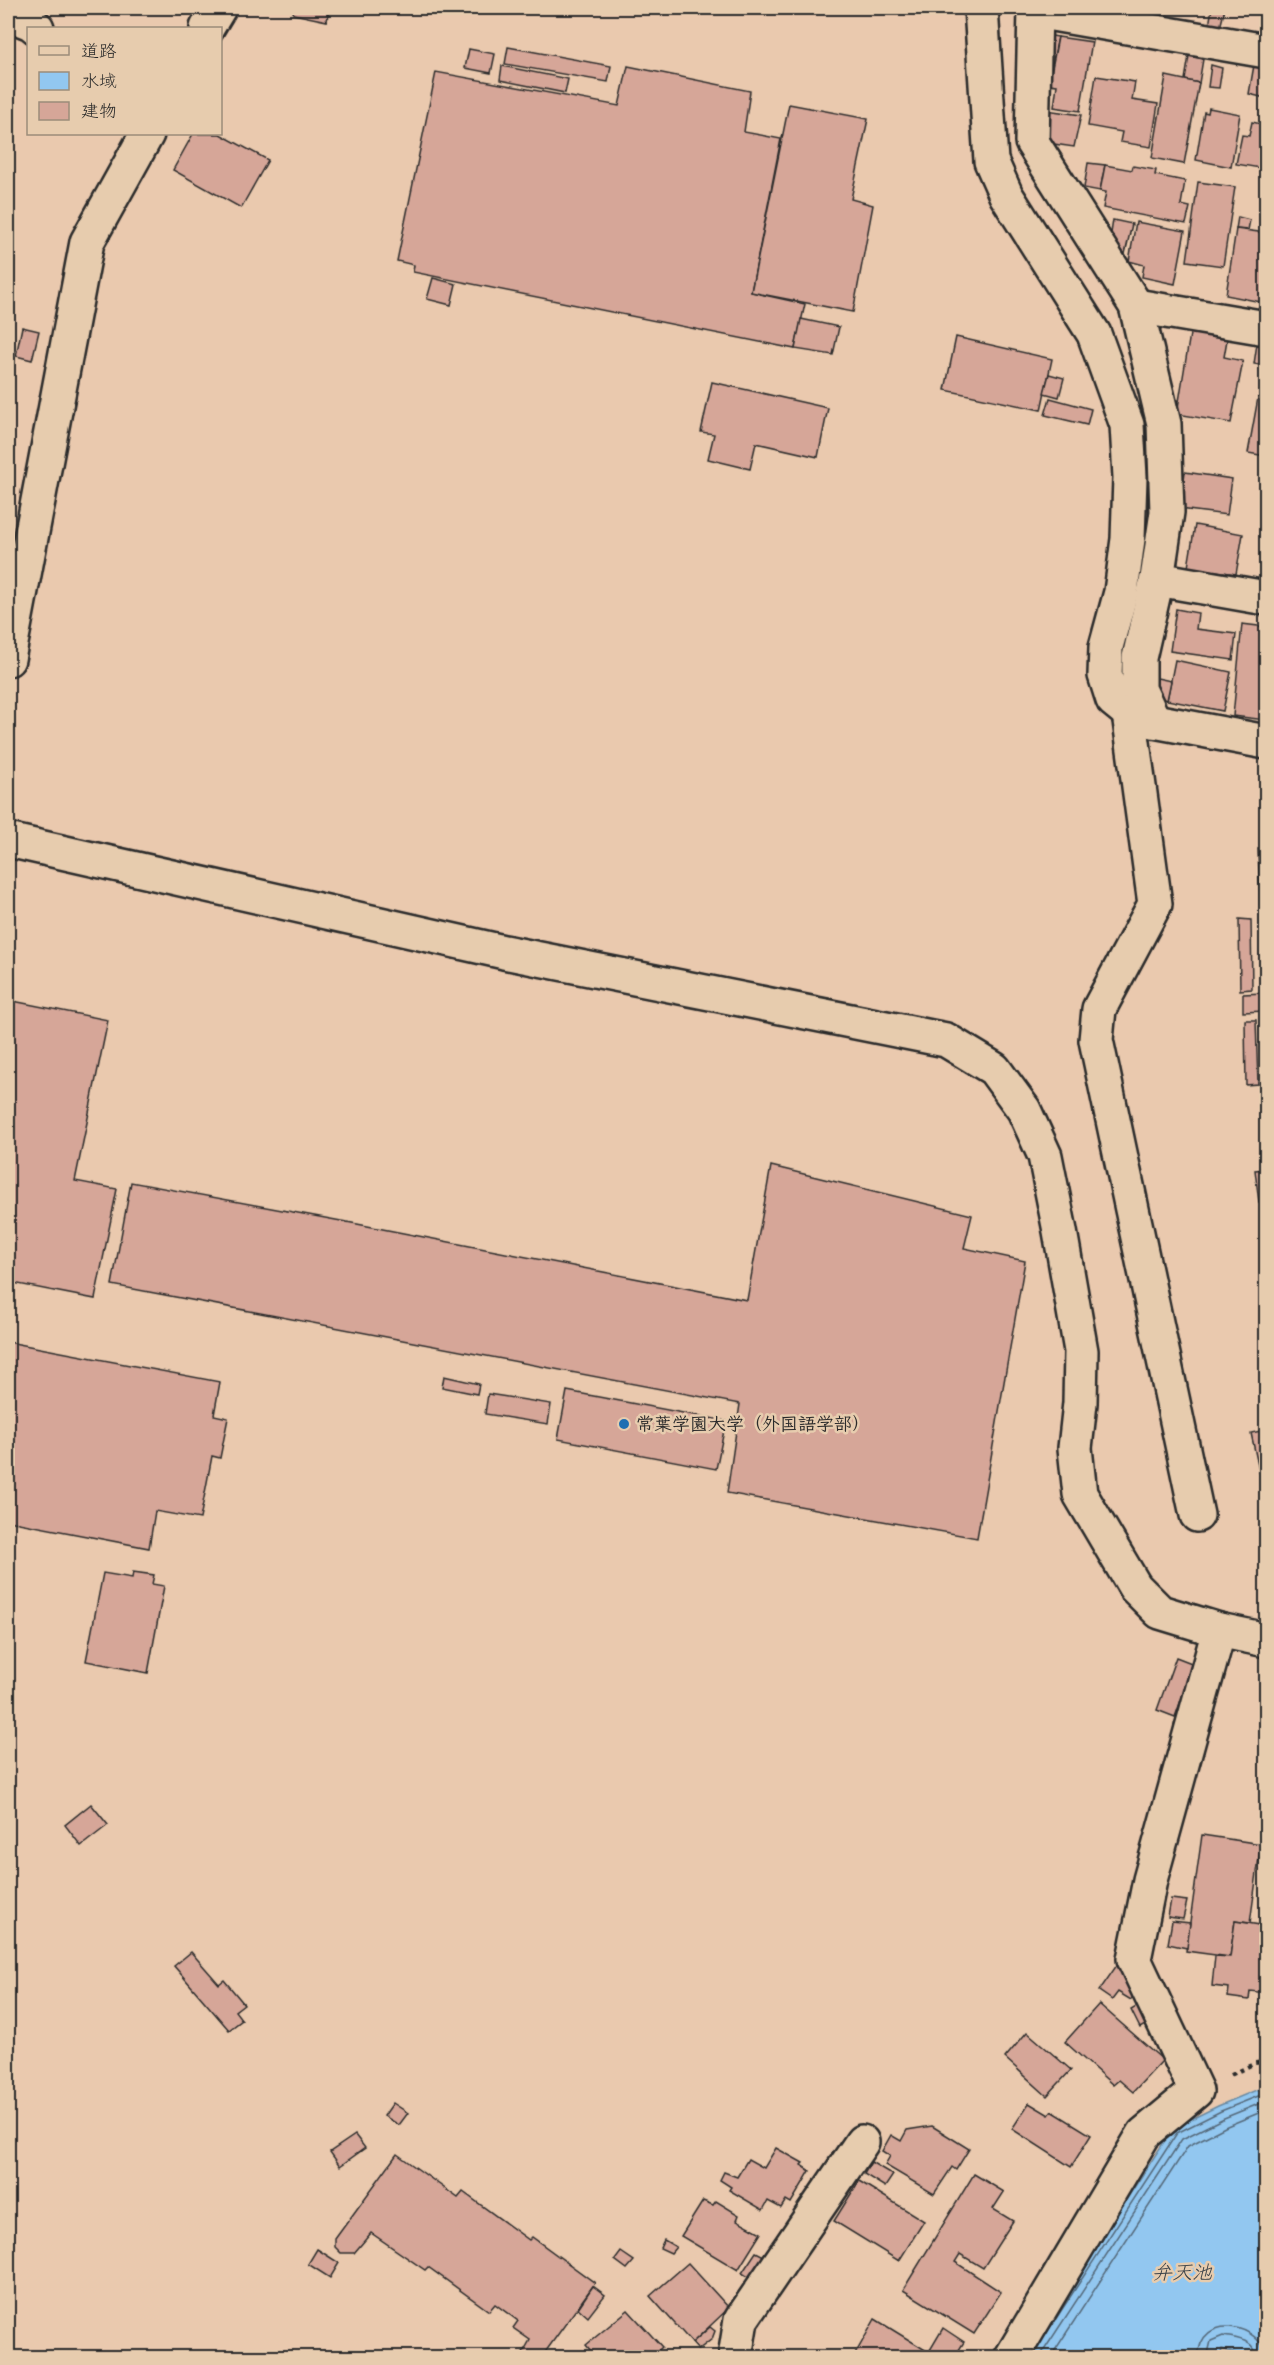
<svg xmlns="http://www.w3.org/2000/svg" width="1274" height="2365" viewBox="0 0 1274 2365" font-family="'Architects Daughter','Klee One',sans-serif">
	<rect width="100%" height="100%" fill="#eac9ae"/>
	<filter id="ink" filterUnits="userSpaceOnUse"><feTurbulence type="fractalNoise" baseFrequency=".0167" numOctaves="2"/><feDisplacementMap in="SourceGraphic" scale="12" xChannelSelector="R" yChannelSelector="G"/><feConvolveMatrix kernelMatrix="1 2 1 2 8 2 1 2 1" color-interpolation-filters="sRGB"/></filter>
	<g filter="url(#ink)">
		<polygon fill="#92c7f0" stroke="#6989a1" stroke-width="1.5" points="1266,2086 1266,2357 1248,2357 1222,2349 1220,2358 1023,2358 1173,2128 1218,2106"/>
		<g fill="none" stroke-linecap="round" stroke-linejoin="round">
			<g stroke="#54697a" stroke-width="1.5">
				<polyline points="1044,2337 1177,2133 1221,2111 1266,2093"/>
				<polyline points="1039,2358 1182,2139 1224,2118 1266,2101"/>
				<polyline points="1050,2358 1188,2146 1227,2126 1266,2110"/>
				<path d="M 1198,2358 C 1200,2309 1264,2325 1266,2358"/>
				<path d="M 1207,2358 L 1211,2341 L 1223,2336 C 1237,2338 1255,2340 1257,2358"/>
			</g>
		</g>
		<g fill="#d6a698" stroke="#2b2b2b" stroke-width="1.5">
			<polygon points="294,8 339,8 339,10 329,8 327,21 293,14"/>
			<polygon points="1212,8 1225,8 1220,28 1209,26"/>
			<polygon points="1235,8 1266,8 1266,15 1234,10"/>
			<polygon points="1047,35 1058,37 1052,66 1047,67"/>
			<polygon points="1058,37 1092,42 1080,111 1054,107 1057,85 1049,84"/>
			<polygon points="508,47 611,66 608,82 505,64"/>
			<polygon points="469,49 495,54 491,73 465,68"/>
			<polygon points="1189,56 1203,59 1199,83 1185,80"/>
			<polygon points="1211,65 1222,68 1219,88 1208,87"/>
			<polygon points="1254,65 1266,68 1265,98 1249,94"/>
			<polygon points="502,66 568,79 565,93 500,80"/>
			<polygon points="628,66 750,91 744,132 781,139 751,292 805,304 795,349 413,272 414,265 397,261 436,72 619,106"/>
			<polygon points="1096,76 1135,82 1132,100 1158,104 1151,147 1120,142 1122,132 1088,126"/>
			<polygon points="1166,76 1199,83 1184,164 1152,158"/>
			<polygon points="789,104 868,119 851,199 873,205 853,312 751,292"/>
			<polygon points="1209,108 1240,114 1231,167 1196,160 1204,112 1208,113"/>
			<polygon points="1046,110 1081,115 1074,147 1047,143"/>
			<polygon points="1252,122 1266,125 1266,164 1261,163 1260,168 1236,164 1242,135 1249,136"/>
			<polygon points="193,134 220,134 268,160 241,208 173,170"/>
			<polygon points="1088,163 1105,165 1100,191 1084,188"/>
			<polygon points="1105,165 1132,170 1133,166 1156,170 1155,175 1185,181 1181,205 1190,207 1186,224 1103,208 1106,192 1100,191"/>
			<polygon points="1198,182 1235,187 1223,266 1187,261"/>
			<polygon points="1238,217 1250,220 1248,230 1236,229"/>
			<polygon points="1113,220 1132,224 1125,254 1110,240"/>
			<polygon points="1136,222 1185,231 1175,284 1142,277 1144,265 1129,261"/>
			<polygon points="1236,229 1266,233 1266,303 1226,295"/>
			<polygon points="433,278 456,284 451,305 427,299"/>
			<polygon points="801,319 839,327 833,355 795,349"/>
			<polygon points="22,327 39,331 32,360 16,356"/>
			<polygon points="1191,328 1228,334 1224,357 1243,361 1231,423 1177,414"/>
			<polygon points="956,337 1052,359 1041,410 945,390"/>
			<polygon points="1258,337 1266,339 1266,366 1254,364"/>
			<polygon points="1049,374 1064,378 1059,397 1044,393"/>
			<polygon points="712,382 828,408 818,457 756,443 750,469 708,459 714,434 701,432"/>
			<polygon points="1050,398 1091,409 1087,425 1045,415"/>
			<polygon points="1258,398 1266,400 1266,456 1248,453"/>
			<polygon points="1185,472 1232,479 1227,515 1180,509"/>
			<polygon points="1195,525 1243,534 1236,574 1188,567"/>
			<polygon points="1176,609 1198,613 1196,629 1236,634 1233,660 1170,651"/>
			<polygon points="1242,624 1266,627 1266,720 1233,716"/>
			<polygon points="1175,660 1231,672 1223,711 1167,700"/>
			<polygon points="1157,678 1171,681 1167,700 1153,697"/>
			<polygon points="1266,848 1266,1034 1265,1011 1243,1012 1243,994 1264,993 1258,849"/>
			<polygon points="1239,919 1251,920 1252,989 1240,990"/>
			<polygon points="8,1000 108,1020 75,1181 117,1189 95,1299 8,1282"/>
			<polygon points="1245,1020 1256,1020 1258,1084 1246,1085"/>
			<polygon points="771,1166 972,1215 964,1248 1025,1261 977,1538 727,1493 740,1404 112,1285 131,1182 352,1223 747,1300"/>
			<polygon points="1266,1169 1266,1202 1259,1202 1255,1170"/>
			<polygon points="8,1342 220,1382 214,1415 228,1418 220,1458 212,1456 200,1519 155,1511 149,1548 8,1521"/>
			<polygon points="444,1376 479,1384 477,1394 442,1387"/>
			<polygon points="567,1391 726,1421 716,1469 558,1439"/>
			<polygon points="488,1394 551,1404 548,1424 485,1414"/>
			<polygon points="1266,1430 1266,1483 1262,1484 1251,1433"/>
			<polygon points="133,1572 154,1575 152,1584 164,1586 148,1673 86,1661 103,1573 132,1578"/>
			<polygon points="1176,1657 1194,1664 1175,1717 1157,1710"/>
			<polygon points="91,1804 108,1825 81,1846 65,1825"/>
			<polygon points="1202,1835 1261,1844 1250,1923 1235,1921 1230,1957 1186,1951"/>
			<polygon points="1171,1899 1187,1901 1183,1919 1168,1917"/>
			<polygon points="1172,1921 1190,1923 1187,1948 1168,1944"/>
			<polygon points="1235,1921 1266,1926 1266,1993 1250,1991 1249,2000 1228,1997 1229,1988 1212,1986 1215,1956 1230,1957"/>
			<polygon points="191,1952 219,1984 224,1980 244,2004 235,2011 242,2020 229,2030 174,1966"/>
			<polygon points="1117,1965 1129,1974 1138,1990 1131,2000 1118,1992 1112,2000 1099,1991"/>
			<polygon points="1143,2003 1152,2021 1140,2028 1131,2010"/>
			<polygon points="1099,2004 1163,2060 1133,2092 1119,2080 1113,2085 1065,2042"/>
			<polygon points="1027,2032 1071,2070 1047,2096 1005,2058"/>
			<polygon points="393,2103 408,2113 399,2125 384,2116"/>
			<polygon points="1029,2103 1049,2115 1052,2111 1091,2135 1071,2167 1012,2129"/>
			<polygon points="932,2126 969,2149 956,2170 952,2167 934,2194 885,2165 890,2156 882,2151 891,2135 901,2141 907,2130"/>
			<polygon points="355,2135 365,2148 340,2166 330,2152"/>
			<polygon points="776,2148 803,2163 801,2165 810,2171 791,2203 786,2200 781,2208 768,2201 763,2210 729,2190 731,2187 720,2180 724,2172 737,2177 748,2159 764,2168"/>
			<polygon points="397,2154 458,2198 463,2192 529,2240 532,2237 595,2283 541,2358 520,2358 530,2340 513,2328 518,2321 495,2304 489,2311 428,2267 425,2270 371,2233 354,2253 341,2253 335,2247 335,2239"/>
			<polygon points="871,2162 893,2175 885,2187 864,2174"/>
			<polygon points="974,2174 1004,2192 993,2209 1013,2221 983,2268 960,2254 955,2262 1001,2292 974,2334 903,2290"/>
			<polygon points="859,2181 924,2221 899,2261 834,2221"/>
			<polygon points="703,2201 713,2205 716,2201 739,2215 737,2220 761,2233 738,2270 681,2236"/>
			<polygon points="664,2240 676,2247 671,2253 660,2248"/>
			<polygon points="317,2249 339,2263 330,2278 308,2264"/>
			<polygon points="621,2252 634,2261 627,2269 615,2260"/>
			<polygon points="756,2252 764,2256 750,2278 742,2273"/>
			<polygon points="688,2263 729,2308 692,2343 650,2296"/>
			<polygon points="593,2286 605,2295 588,2317 578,2308"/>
			<polygon points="628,2310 662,2347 657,2352 662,2358 597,2358 586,2345"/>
			<polygon points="875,2319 927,2351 922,2358 853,2358"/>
			<polygon points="710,2327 715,2331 712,2339 698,2350 692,2343"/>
			<polygon points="943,2328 964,2342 954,2358 942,2358 930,2350"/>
		</g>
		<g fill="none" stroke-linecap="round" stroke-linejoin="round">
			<g stroke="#2b2b2b" stroke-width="38">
				<g id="minor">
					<polyline points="981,8 991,161 1006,195 1094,334 1127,425 1130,477 1128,539 1121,592 1106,647 1105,675 1113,700 1129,713 1154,721 1266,742"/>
					<polyline points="1035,8 1032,142 1136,306 1164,424 1167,512 1157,579 1139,658 1139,689 1154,721"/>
					<polyline points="1035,11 1266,51"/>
					<polyline points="8,14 31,23 37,28"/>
					<polyline points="207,28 219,8"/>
					<polyline points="1136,306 1266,328"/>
					<polyline points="1157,579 1266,598"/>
					<polyline points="8,659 87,242 147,134"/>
					<polyline points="1129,713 1155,904 1099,1009 1096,1040 1197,1515"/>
					<polyline points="8,840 504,952 946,1040 994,1069 1024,1110 1045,1156 1060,1231 1081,1351 1080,1403 1075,1448 1080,1494 1135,1587 1160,1612 1219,1630 1266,1640"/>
					<polyline points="736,2351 741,2320 862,2142"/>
					<polyline points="1011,2358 1144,2134 1196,2091 1134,1959 1150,1880 1219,1630"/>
				</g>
			</g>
			<polyline stroke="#2b2b2b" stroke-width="4" stroke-dasharray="4.5 4.5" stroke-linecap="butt" points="1231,2075 1255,2063 1266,2062"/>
			<use href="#minor" stroke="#e7ccae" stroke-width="33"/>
		</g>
	</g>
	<circle fill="#1f6fb2" stroke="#e7ccae" stroke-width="2" cx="624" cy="1424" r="6"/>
	<g text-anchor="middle" stroke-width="5" stroke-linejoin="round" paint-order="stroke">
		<g font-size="18" font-weight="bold" fill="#2b2b2b" stroke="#e7ccae" text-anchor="start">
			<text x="636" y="1430">常葉学園大学（外国語学部）</text>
		</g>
		<g font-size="20" font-style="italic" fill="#3a4249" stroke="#e7ccae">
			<text x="1182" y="2279">弁天池</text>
		</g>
	</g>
	<rect width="1274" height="2365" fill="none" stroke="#e7ccae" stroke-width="30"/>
	<rect x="15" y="15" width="1244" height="2335" fill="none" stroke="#2b2b2b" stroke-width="2" filter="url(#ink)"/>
	<rect x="27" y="27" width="195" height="108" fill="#e7ccae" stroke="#9c8c7a" stroke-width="1.5"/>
	<rect x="39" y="46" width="30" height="9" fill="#e7ccae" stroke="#9c8c7a" stroke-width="1.5"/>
	<text x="81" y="57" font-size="18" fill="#2b2b2b">道路</text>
	<rect x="39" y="72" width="30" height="18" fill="#92c7f0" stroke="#9c8c7a" stroke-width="1.5"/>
	<text x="81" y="87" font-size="18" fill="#2b2b2b">水域</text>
	<rect x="39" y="102" width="30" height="18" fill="#d6a698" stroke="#9c8c7a" stroke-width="1.5"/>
	<text x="81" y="117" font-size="18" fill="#2b2b2b">建物</text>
</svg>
